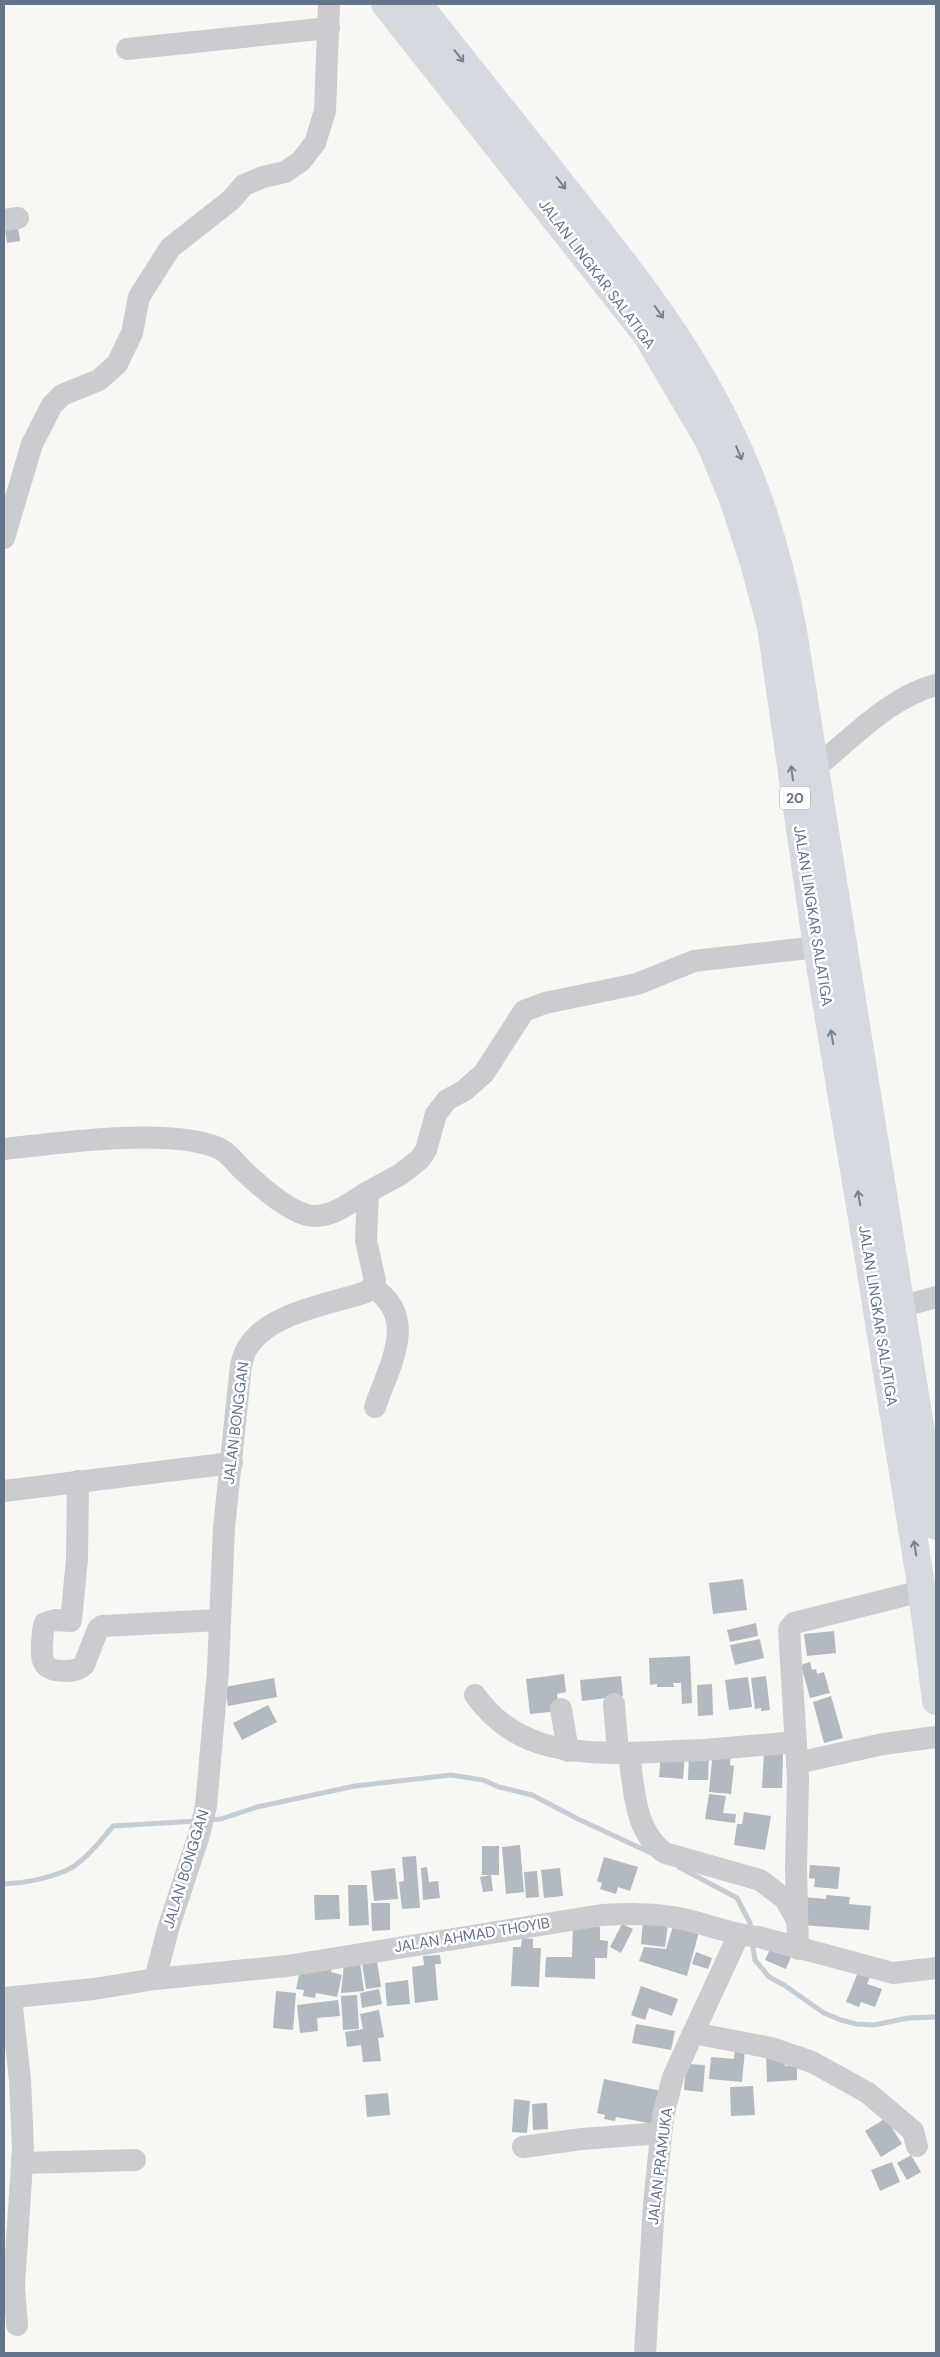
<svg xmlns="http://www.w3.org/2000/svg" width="940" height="2357" viewBox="0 0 940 2357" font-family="'DM Sans',sans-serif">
	<rect width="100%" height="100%" fill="#f7f8f4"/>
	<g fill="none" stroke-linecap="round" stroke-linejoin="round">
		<g stroke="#c5cdd4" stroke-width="5">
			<polyline points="208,1820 221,1819 257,1807 355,1786 451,1775 483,1780 499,1787 532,1795 578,1819 651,1853"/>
			<polyline points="679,1867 737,1898 750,1923 751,1930"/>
			<path d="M 4,1884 C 24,1883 46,1879 65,1871 C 84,1863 100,1841 113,1826 L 197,1821"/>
			<polyline points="752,1941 755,1960 769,1977 784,1985 824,2013 841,2020 856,2024 874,2025 908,2018 936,2017"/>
		</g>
	</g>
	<g fill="#b2b9c0">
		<polygon points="17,220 20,241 7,243 4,223"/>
		<polygon points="743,1579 747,1610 713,1614 709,1583"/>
		<polygon points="756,1623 758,1636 730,1642 727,1630"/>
		<polygon points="834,1631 836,1653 807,1656 804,1634"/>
		<polygon points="760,1639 764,1658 735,1665 730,1645"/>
		<polygon points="690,1656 692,1703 682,1704 681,1683 673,1683 674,1687 657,1687 657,1684 650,1685 649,1658"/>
		<polygon points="810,1662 812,1670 816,1669 817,1674 824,1672 830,1693 810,1698 801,1665"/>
		<polygon points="564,1674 566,1692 557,1694 559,1711 530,1714 526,1679"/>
		<polygon points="621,1676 623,1696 582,1701 580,1680"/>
		<polygon points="766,1676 770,1710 761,1711 761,1708 755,1709 751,1678"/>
		<polygon points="748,1677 752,1707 729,1710 725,1680"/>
		<polygon points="274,1678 277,1697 228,1706 225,1687"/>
		<polygon points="712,1684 713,1715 698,1716 697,1685"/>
		<polygon points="831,1696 843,1738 824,1743 813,1702"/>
		<polygon points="268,1705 277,1722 242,1740 233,1723"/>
		<polygon points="713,1750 731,1752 730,1765 734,1766 731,1794 709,1792"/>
		<polygon points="764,1752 783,1753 782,1788 762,1788"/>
		<polygon points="661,1753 685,1755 683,1779 659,1777"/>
		<polygon points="689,1754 709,1755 708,1780 688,1780"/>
		<polygon points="709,1794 726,1796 723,1813 736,1814 735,1823 705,1819"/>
		<polygon points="744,1812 771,1816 765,1850 734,1845 737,1824 742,1824"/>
		<polygon points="520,1845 524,1892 506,1894 502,1847"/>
		<rect x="482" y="1846" width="17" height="29"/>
		<polygon points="416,1856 420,1908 402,1909 399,1882 404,1881 402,1857"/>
		<polygon points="604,1857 638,1867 630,1891 618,1887 616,1894 600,1889 602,1883 597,1881"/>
		<polygon points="810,1865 840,1867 838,1889 814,1887 815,1879 809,1878"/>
		<polygon points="427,1867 429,1882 438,1881 440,1898 423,1900 421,1868"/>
		<polygon points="395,1868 398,1899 374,1901 371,1871"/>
		<polygon points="560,1868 563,1896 544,1898 541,1870"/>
		<polygon points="537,1871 539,1897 526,1898 524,1872"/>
		<polygon points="491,1875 493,1891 483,1892 480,1877"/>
		<polygon points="348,1885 367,1885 369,1925 349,1926"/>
		<polygon points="314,1895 339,1895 340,1919 315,1920"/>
		<polygon points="826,1895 850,1897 849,1904 871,1906 869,1930 802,1925 804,1897 826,1899"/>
		<polygon points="371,1903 390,1903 390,1930 372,1931"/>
		<polygon points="643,1921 668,1924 665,1947 641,1944"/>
		<polygon points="674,1923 699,1932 687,1976 639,1961 644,1947 666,1949"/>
		<polygon points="622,1924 633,1929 621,1953 610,1947"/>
		<polygon points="573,1926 600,1927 600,1940 608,1941 607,1958 595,1958 595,1979 545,1977 546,1957 572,1957"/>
		<polygon points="522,1938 533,1939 533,1948 541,1948 539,1987 511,1986 513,1947 521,1947"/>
		<polygon points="773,1943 793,1952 786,1969 765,1960"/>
		<polygon points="696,1952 712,1958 708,1969 692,1964"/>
		<polygon points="376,1954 381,1987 366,1989 361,1956"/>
		<polygon points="440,1955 441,1964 435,1964 438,2000 415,2003 412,1967 424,1965 423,1956"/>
		<polygon points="360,1963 364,1991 341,1993 344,1964"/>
		<polygon points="301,1966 332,1967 331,1972 342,1975 337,1997 316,1993 315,1998 303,1996 304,1990 296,1989"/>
		<polygon points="858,1972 870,1977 867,1984 882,1989 875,2007 861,2002 859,2007 846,2002"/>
		<polygon points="408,1980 410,2004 387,2006 385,1983"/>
		<polygon points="641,1986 678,1999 672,2016 649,2008 645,2020 631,2015"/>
		<polygon points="379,1989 382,2004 362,2008 360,1993"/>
		<polygon points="276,1991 296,1993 293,2030 273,2028"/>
		<polygon points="357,1995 359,2029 343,2030 341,1996"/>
		<polygon points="338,2000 340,2016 317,2018 318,2031 300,2033 297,2005"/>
		<polygon points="379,2010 384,2037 378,2038 381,2061 363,2062 361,2045 347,2047 345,2032 363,2029 360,2014"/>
		<polygon points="636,2024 675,2031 671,2050 632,2043"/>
		<polygon points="735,2049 745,2050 742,2082 709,2079 711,2057 734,2059"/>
		<polygon points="784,2054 785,2066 797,2065 797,2080 767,2082 766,2056"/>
		<polygon points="686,2064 705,2065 703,2092 684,2090"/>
		<polygon points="604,2079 661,2091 654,2124 616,2117 615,2121 604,2119 605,2115 597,2113"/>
		<polygon points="753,2086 755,2115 731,2116 730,2087"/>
		<polygon points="388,2093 390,2115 367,2117 365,2095"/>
		<polygon points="514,2099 530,2101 527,2133 512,2132"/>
		<polygon points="547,2103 548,2129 533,2130 532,2104"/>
		<polygon points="886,2118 902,2144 881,2157 865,2131"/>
		<polygon points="911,2155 921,2172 907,2180 897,2163"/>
		<polygon points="892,2162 900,2182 880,2191 871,2170"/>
	</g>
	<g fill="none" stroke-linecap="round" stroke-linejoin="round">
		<g stroke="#caccd0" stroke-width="22">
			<polyline points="127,49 329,28"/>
			<polyline points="4,220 18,218"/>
			<polyline points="4,538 32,444 52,405 62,395 99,380 117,364 132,333 139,297 170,248 231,200 244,185 263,177 285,172 301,161 315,143 325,111 329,4"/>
			<path d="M 815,768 C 851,739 891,696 936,685"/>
			<path d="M 4,1149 C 60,1143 138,1132 193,1141 C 202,1143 214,1145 222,1150 C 232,1156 238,1167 247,1174 C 262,1188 296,1218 317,1216 C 335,1215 353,1201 368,1192"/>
			<path d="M 372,1287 C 420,1317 389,1366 375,1407"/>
			<polyline points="901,1307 936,1297"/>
			<path d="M 78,1481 L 77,1559 L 71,1621 L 55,1620 L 45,1623 C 42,1630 43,1637 42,1643 C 41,1664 44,1671 66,1671 C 73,1671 79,1670 84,1665 L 98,1629 L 102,1626 L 219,1620"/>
			<polyline points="4,1491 232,1463"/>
			<path d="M 475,1695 C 513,1749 568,1753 629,1753"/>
			<polyline points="614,1704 618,1753"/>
			<polyline points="561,1709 568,1751"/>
			<path d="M 796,1742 L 704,1750 L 629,1753 C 634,1788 634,1832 665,1853 L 760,1880 L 785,1899 L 797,1920"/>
			<polyline points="797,1763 883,1744 936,1737"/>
			<polyline points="798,1949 796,1869 798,1779 789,1629 794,1623 922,1591"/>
			<path d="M 155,1979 L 168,1929 L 199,1835 L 206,1806 L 218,1670 L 224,1528 L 241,1365 C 243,1359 244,1352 248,1347 C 268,1313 331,1304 366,1292 L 372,1287 L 375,1281 L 366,1240 L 368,1192 L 401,1174 L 420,1159 L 426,1150 L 436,1114 L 447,1100 L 465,1090 L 484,1073 L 524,1011 L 545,1003 L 637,984 L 694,961 L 817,947"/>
			<path d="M 4,1998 L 94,1989 L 155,1979 L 287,1966 L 602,1915 C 625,1914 649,1913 672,1917 C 701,1921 729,1935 759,1937 L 893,1973 L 936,1968"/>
			<polyline points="11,1998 20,2080 23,2148 14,2286 17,2325"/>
			<polyline points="693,2033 771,2048 812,2062 868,2093 913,2131 917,2146"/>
			<polyline points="523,2147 582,2139 661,2133"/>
			<polyline points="23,2163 135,2160"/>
			<polyline points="645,2353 654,2204 663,2116 673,2077 739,1934"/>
		</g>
		<g stroke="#d6dae0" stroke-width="28">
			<polyline points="385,4 646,334 710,443 733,499 754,563 771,627 817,947 868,1254 922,1591 936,1701"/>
			<path d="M 418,4 C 468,66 517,128 566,190 C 626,265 686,340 728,427 C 760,491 780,561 793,631 L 936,1526"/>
		</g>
	</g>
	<defs><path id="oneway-shaft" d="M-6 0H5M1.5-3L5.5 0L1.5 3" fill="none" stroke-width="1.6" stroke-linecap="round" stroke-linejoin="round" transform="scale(1.25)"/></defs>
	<g stroke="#748296">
		<use href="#oneway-shaft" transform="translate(459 56) rotate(52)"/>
		<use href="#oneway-shaft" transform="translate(561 183) rotate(52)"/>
		<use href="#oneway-shaft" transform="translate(659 312) rotate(55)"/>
		<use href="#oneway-shaft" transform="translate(739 453) rotate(67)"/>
		<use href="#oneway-shaft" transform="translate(792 773) rotate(-98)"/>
		<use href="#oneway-shaft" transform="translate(832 1037) rotate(-100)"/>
		<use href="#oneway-shaft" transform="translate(859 1198) rotate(-100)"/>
		<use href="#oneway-shaft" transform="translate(915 1548) rotate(-99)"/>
	</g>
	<g text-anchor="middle" stroke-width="5" stroke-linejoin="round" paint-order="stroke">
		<rect fill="#fff" stroke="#929dac" stroke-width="1" x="780" y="786.5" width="30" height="23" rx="4"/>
		<g font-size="14" font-weight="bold" fill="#637389">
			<text x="795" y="803">20</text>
		</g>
		<g font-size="15" fill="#637389" stroke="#fff">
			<text transform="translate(597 274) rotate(53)" y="5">JALAN LINGKAR SALATIGA</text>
			<text transform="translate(813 916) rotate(81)" y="5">JALAN LINGKAR SALATIGA</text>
			<text transform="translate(878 1316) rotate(81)" y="5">JALAN LINGKAR SALATIGA</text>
			<text transform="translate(236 1423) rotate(-83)" y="5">JALAN BONGGAN</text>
			<text transform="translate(186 1869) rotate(-73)" y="5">JALAN BONGGAN</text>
			<text transform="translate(472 1935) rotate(-9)" y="5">JALAN AHMAD THOYIB</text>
			<text transform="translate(660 2166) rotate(-83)" y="5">JALAN PRAMUKA</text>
		</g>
	</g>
	<rect width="940" height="2357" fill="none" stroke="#637389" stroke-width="10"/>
</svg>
